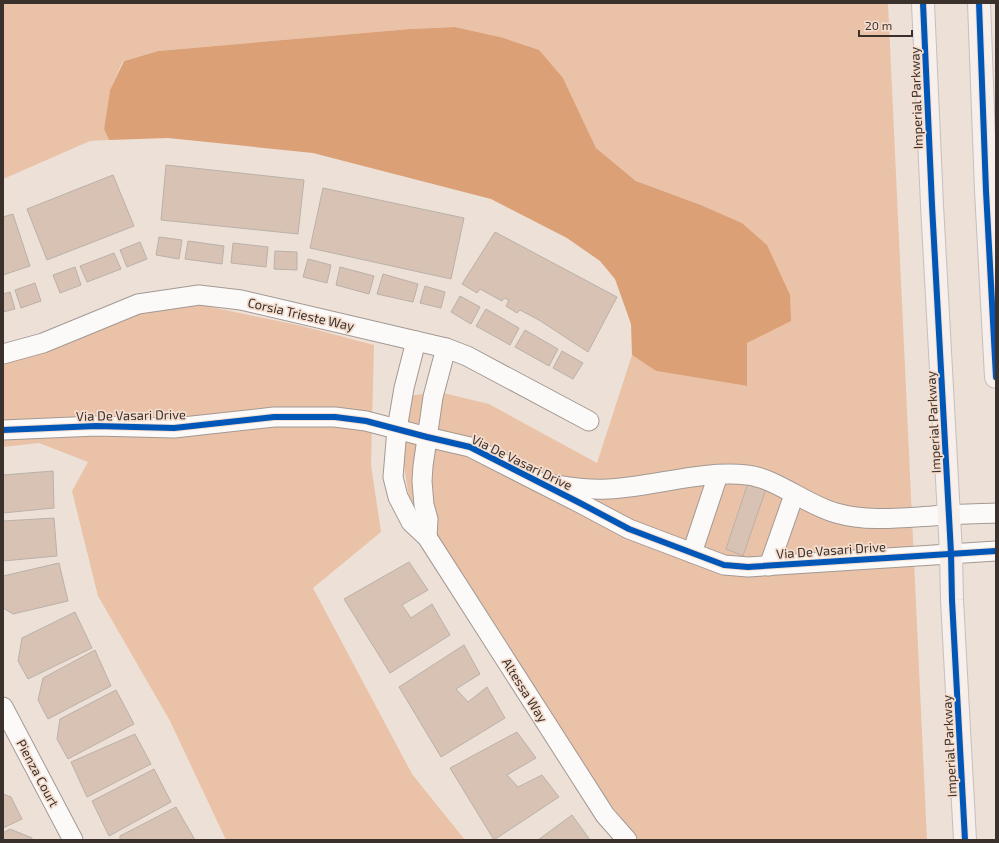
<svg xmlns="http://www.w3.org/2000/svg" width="999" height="843" viewBox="0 0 999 843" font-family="'Exo 2',sans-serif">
	<rect width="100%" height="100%" fill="#ede0d7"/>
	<g fill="#e9c2a8">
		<polygon points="3,3 888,3 927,840 638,840 540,712 412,516 399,436 408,396 439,392 489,404 597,463 632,355 656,371 746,386 747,343 767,332 767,245 742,223 701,205 636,181 596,148 563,78 500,37 455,27 410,29 158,51 123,61 110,90 104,129 109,140 90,141 3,179"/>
		<polygon points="192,303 302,326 374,345 371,465 381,532 313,588 412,774 465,840 226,840 170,721 98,596 72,491 88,462 39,443 3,447 3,363 59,347 143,312"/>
	</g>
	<polygon fill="#dba076" points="455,27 500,37 539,50 563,78 596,148 636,181 701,205 742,223 767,245 790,295 791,321 747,343 747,386 656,371 632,355 631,324 615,279 600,261 567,238 491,199 313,153 168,138 109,140 104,129 110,90 124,61 158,51 410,29"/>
	<g fill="#d7c2b3" stroke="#bab1aa">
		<polygon points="166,165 304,180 298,234 161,220"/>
		<polygon points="113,175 134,226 47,260 27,209"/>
		<polygon points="323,188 464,218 451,279 310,248"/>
		<polygon points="13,214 30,266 3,275 3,217"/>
		<polygon points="495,232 617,297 588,352 539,320 520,310 517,313 506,306 509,300 504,298 502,301 480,289 477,293 462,284"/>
		<polygon points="159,237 182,240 179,259 156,255"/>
		<polygon points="188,241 224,246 222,264 185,259"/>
		<polygon points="140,242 147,259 127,267 120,250"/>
		<polygon points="233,243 268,247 266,267 231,263"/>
		<polygon points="275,251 297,252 297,270 274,269"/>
		<polygon points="114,253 121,269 87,282 80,266"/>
		<polygon points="308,259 331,265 327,283 303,277"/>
		<polygon points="75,267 81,285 60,293 53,275"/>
		<polygon points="340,267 374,276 369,294 336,285"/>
		<polygon points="383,274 418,284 413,302 377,294"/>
		<polygon points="35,283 41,301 21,308 15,290"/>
		<polygon points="425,286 445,292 441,308 420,303"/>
		<polygon points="10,292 15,309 3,312 3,294"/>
		<polygon points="460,296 480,307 471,324 451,312"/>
		<polygon points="486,309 519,328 510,345 476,326"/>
		<polygon points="525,330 558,349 549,366 515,347"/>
		<polygon points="562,351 583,363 573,379 553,368"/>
		<polygon points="53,471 54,508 3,513 3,475"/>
		<polygon points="748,483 766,489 743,556 726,549"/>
		<polygon points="54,518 57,556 3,561 3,521"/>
		<polygon points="409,562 428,590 402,605 411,618 432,604 450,635 390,673 344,599"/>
		<polygon points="59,563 68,601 13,614 3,608 3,576"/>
		<polygon points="75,612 92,648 28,679 18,661 22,638"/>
		<polygon points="464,645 480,674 456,689 468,702 487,687 505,718 441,757 399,687"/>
		<polygon points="95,650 111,686 48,719 38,700 43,678"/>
		<polygon points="116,690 134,724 68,759 57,739 60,719"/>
		<polygon points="517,732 536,758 507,775 518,787 542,775 559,797 494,840 450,768"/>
		<polygon points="135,734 151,764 87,797 71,762"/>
		<polygon points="154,769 171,802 109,836 92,801"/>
		<polygon points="3,794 11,797 22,819 3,828"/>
		<polygon points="176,807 195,840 120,840 120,836"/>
		<polygon points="572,815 590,840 538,840"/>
		<polygon points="10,829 32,838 32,840 3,840 3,833"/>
	</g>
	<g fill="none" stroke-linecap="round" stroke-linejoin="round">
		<g stroke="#a39993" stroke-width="21">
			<g id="minor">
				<polyline points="416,341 404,388 397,429 393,477 398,497 411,522 427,537 605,815 627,840"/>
				<polyline points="3,354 43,343 138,304 199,295 241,300 446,348 467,356 589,421"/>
				<polyline points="3,430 96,426 174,428 274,417 335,417 366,421 427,437 470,447 580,503 629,529 724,565 748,567 996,551"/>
				<path d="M 557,485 C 574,488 591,490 608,489 C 654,487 700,470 747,475 C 776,478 806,505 836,513 C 867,522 900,518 932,516 C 953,514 975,514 996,513"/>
				<polyline points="427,537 428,519 424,505 422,481 423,466 433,397 446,348"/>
				<polyline points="692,553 718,475"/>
				<polyline points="769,566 794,495"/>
				<polyline points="3,707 73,840"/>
			</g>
		</g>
		<g stroke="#c6bfbb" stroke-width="24">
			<g id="major">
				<polyline points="923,3 932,205 951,553 952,600 965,840"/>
				<polyline points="979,3 986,191 996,377"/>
			</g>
		</g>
		<use href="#minor" stroke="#fcfaf9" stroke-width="19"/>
		<use href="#major" stroke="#f6efeb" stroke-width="22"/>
		<g stroke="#f5decf" stroke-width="8">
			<g id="cycleway">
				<polyline points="923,3 932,205 951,553 952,600 965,840"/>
				<polyline points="979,3 986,191 996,377"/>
				<polyline points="3,430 96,426 174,428 274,417 335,417 366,421 427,437 470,447 580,503 629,529 724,565 748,567 996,551"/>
			</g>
		</g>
		<use href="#cycleway" stroke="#0057b8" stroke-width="6"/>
	</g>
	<g text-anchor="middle" stroke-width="3.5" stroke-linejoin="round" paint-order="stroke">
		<g font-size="13" fill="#3a312c" stroke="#f5decf">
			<text transform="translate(916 98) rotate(-92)" y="5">Imperial Parkway</text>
			<text transform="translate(301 314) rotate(13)" y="5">Corsia Trieste Way</text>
			<text transform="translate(131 415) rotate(-1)" y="5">Via De Vasari Drive</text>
			<text transform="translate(933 422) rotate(-93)" y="5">Imperial Parkway</text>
			<text transform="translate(522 462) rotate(26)" y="5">Via De Vasari Drive</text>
			<text transform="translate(831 550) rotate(-4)" y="5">Via De Vasari Drive</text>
			<text transform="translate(525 690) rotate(58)" y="5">Altessa Way</text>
			<text transform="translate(949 746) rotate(-93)" y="5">Imperial Parkway</text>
			<text transform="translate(38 773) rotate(62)" y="5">Pienza Court</text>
		</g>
	</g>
	<rect width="999" height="843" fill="none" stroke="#3a312c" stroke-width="8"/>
	<path d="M859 30v6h53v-6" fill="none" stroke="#3a312c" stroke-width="2"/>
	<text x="865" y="30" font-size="12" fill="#3a312c" stroke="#f5decf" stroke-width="3" paint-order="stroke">20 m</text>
</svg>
